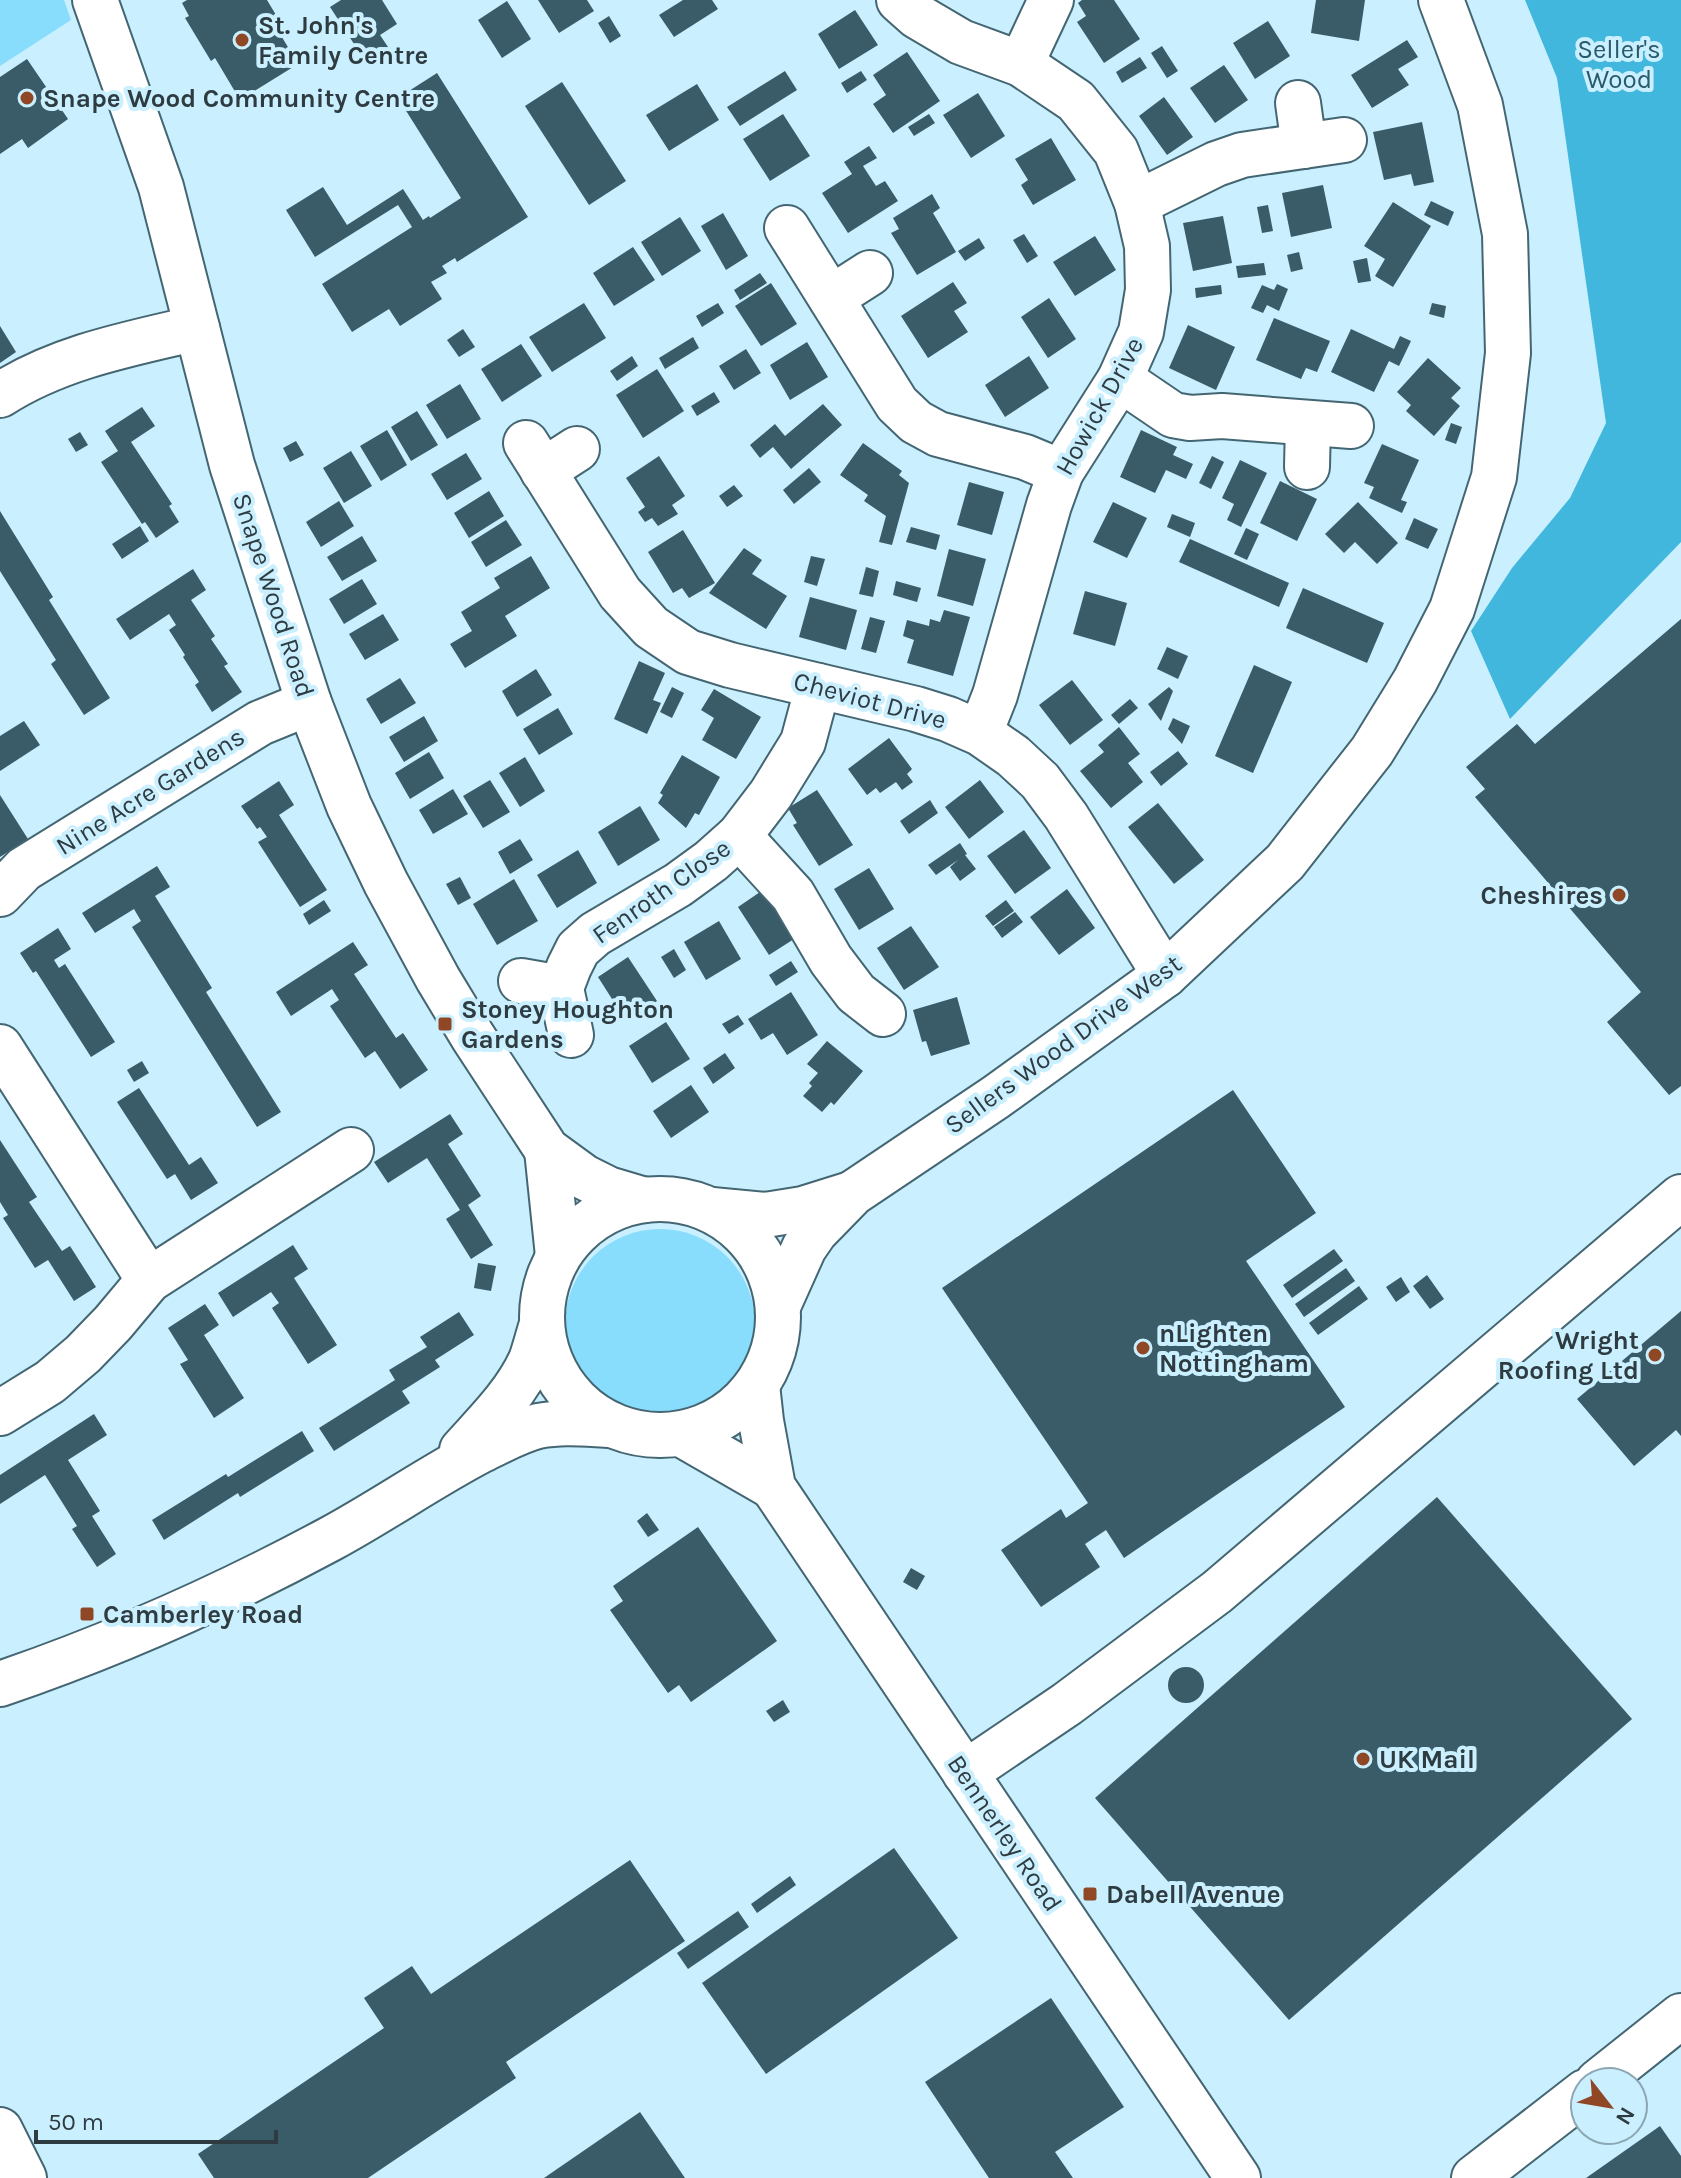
<svg xmlns="http://www.w3.org/2000/svg" width="1681" height="2178" viewBox="0 0 1681 2178" font-family="Karla,sans-serif">
	<rect width="100%" height="100%" fill="#caeffe"/>
	<g fill="#89ddfc">
		<polygon points="0,0 64,0 71,20 0,66"/>
		<circle cx="660" cy="1324" r="95"/>
	</g>
	<polygon fill="#41b7de" points="1525,0 1681,0 1681,542 1510,719 1471,631 1512,568 1570,498 1606,423 1557,78"/>
	<g fill="#3a5b68">
		<polygon points="187,0 267,0 279,20 273,22 298,64 240,100 215,58 211,61 185,18 189,16 182,3"/>
		<polygon points="341,0 382,0 397,24 380,35 392,53 369,67 330,7"/>
		<polygon points="538,0 587,0 594,11 559,33"/>
		<polygon points="683,0 712,0 718,9 674,37 659,15"/>
		<polygon points="1082,0 1114,0 1140,39 1104,63 1077,22 1086,16 1078,3"/>
		<polygon points="1316,0 1365,0 1359,41 1311,33"/>
		<polygon points="507,1 531,39 502,58 478,20"/>
		<polygon points="855,10 878,45 839,69 818,34"/>
		<polygon points="609,16 621,36 610,43 598,23"/>
		<polygon points="1268,21 1290,56 1255,79 1233,43"/>
		<polygon points="1407,40 1418,57 1398,69 1409,85 1372,108 1351,75"/>
		<polygon points="1162,46 1178,71 1167,78 1151,53"/>
		<polygon points="907,52 940,101 893,133 873,104 886,95 873,75"/>
		<polygon points="1140,57 1147,68 1122,83 1116,72"/>
		<polygon points="27,59 68,119 28,148 22,139 0,154 0,77"/>
		<polygon points="1224,65 1248,100 1215,123 1190,88"/>
		<polygon points="785,71 797,90 740,126 727,107"/>
		<polygon points="861,71 867,80 847,93 841,83"/>
		<polygon points="437,73 528,217 457,262 455,258 442,266 447,273 431,282 442,299 400,326 389,309 352,332 322,284 412,227 398,205 315,257 286,210 323,187 347,225 403,189 423,220 429,216 430,218 461,198 398,98"/>
		<polygon points="562,82 626,181 589,205 525,106"/>
		<polygon points="697,84 719,120 669,151 646,115"/>
		<polygon points="978,93 1005,136 971,158 943,115"/>
		<polygon points="1164,97 1193,137 1167,155 1139,116"/>
		<polygon points="783,114 810,156 770,181 743,139"/>
		<polygon points="929,114 935,123 914,136 908,127"/>
		<polygon points="1422,122 1434,182 1414,186 1411,174 1384,180 1373,132"/>
		<polygon points="1051,138 1076,180 1033,205 1021,185 1028,180 1015,159"/>
		<polygon points="869,146 877,158 863,166 876,186 885,181 898,201 848,233 822,193 852,174 844,162"/>
		<polygon points="1323,185 1332,228 1291,237 1282,193"/>
		<polygon points="932,194 940,208 933,213 956,252 917,275 891,233 899,229 893,218"/>
		<polygon points="1431,201 1454,212 1448,226 1424,215"/>
		<polygon points="1393,202 1431,226 1393,287 1375,276 1385,259 1364,246"/>
		<polygon points="1268,205 1273,231 1262,233 1257,207"/>
		<polygon points="723,213 748,256 726,270 701,226"/>
		<polygon points="1223,216 1232,263 1193,271 1183,223"/>
		<polygon points="680,217 701,251 662,276 641,242"/>
		<polygon points="1024,234 1038,256 1027,263 1013,240"/>
		<polygon points="1095,236 1116,270 1075,296 1053,262"/>
		<polygon points="979,238 985,248 965,261 958,251"/>
		<polygon points="633,247 655,280 614,306 593,273"/>
		<polygon points="1299,252 1303,269 1291,272 1287,255"/>
		<polygon points="1367,258 1371,281 1358,283 1353,261"/>
		<polygon points="1264,263 1266,275 1238,278 1236,266"/>
		<polygon points="760,273 767,283 740,300 734,290"/>
		<polygon points="953,282 967,303 954,311 968,332 928,358 901,316"/>
		<polygon points="771,283 797,324 761,346 735,306"/>
		<polygon points="1277,284 1288,289 1279,311 1267,305 1263,313 1251,308 1262,285 1274,290"/>
		<polygon points="1221,285 1222,294 1196,298 1195,288"/>
		<polygon points="1049,298 1076,339 1048,358 1021,317"/>
		<polygon points="584,303 606,338 552,372 529,337"/>
		<polygon points="718,303 724,313 702,327 696,316"/>
		<polygon points="1432,303 1446,306 1444,318 1429,314"/>
		<polygon points="1274,318 1330,341 1317,372 1306,368 1301,379 1256,360"/>
		<polygon points="1188,325 1235,347 1216,390 1169,368"/>
		<polygon points="0,326 16,352 0,363"/>
		<polygon points="463,329 475,347 459,357 447,340"/>
		<polygon points="1351,329 1394,349 1400,336 1411,341 1399,366 1389,361 1374,392 1331,372"/>
		<polygon points="693,337 699,348 665,369 659,358"/>
		<polygon points="807,342 828,377 790,400 770,365"/>
		<polygon points="521,344 542,376 502,402 481,369"/>
		<polygon points="746,349 761,373 734,390 719,366"/>
		<polygon points="632,356 638,366 617,381 610,371"/>
		<polygon points="1029,356 1049,388 1005,417 985,385"/>
		<polygon points="1428,358 1461,388 1451,398 1460,406 1434,436 1406,411 1411,405 1397,392"/>
		<polygon points="657,369 684,411 643,438 616,395"/>
		<polygon points="460,384 481,419 447,439 426,405"/>
		<polygon points="714,392 720,402 697,416 691,406"/>
		<polygon points="823,404 842,425 791,469 773,447 760,458 750,445 775,424 785,436"/>
		<polygon points="142,407 155,426 131,442 172,504 169,506 179,522 156,538 145,522 142,524 101,462 118,451 105,431"/>
		<polygon points="417,411 438,445 411,461 391,427"/>
		<polygon points="1451,423 1462,427 1456,444 1445,440"/>
		<polygon points="387,430 407,465 381,481 360,446"/>
		<polygon points="1141,430 1177,447 1173,455 1193,464 1186,479 1166,470 1155,493 1120,477"/>
		<polygon points="80,432 88,445 76,452 68,439"/>
		<polygon points="296,441 304,455 290,462 283,448"/>
		<polygon points="863,443 902,471 899,475 909,483 892,545 879,542 886,516 864,501 868,495 840,475"/>
		<polygon points="1382,444 1419,460 1401,500 1407,502 1402,513 1369,498 1374,487 1364,483"/>
		<polygon points="351,451 372,486 344,503 323,468"/>
		<polygon points="466,453 482,479 447,500 431,474"/>
		<polygon points="659,456 685,496 672,505 678,514 658,526 652,518 645,522 638,512 645,507 626,478"/>
		<polygon points="1212,456 1224,462 1211,489 1199,483"/>
		<polygon points="1240,460 1267,473 1241,527 1227,520 1234,504 1222,498"/>
		<polygon points="809,468 821,482 794,504 783,490"/>
		<polygon points="1280,481 1317,499 1297,541 1260,523"/>
		<polygon points="969,482 1004,492 992,535 957,525"/>
		<polygon points="734,485 743,496 727,507 719,496"/>
		<polygon points="489,491 504,516 469,538 454,513"/>
		<polygon points="339,501 354,526 321,547 306,522"/>
		<polygon points="1113,502 1147,518 1127,558 1093,542"/>
		<polygon points="1358,502 1398,543 1377,564 1355,542 1344,553 1325,534"/>
		<polygon points="0,511 53,597 49,600 110,698 84,715 51,664 56,660 0,571"/>
		<polygon points="1172,514 1195,523 1190,537 1167,527"/>
		<polygon points="1414,518 1438,529 1428,549 1405,539"/>
		<polygon points="506,520 522,545 486,567 471,542"/>
		<polygon points="140,526 149,541 122,559 112,544"/>
		<polygon points="911,527 940,535 936,550 906,542"/>
		<polygon points="1246,528 1259,534 1247,560 1234,554"/>
		<polygon points="683,530 715,583 689,598 682,588 673,593 648,552"/>
		<polygon points="362,536 377,561 342,581 327,557"/>
		<polygon points="1190,539 1289,583 1279,607 1179,562"/>
		<polygon points="744,548 762,560 752,574 787,596 766,629 709,593"/>
		<polygon points="949,549 986,559 973,606 937,596"/>
		<polygon points="531,556 550,588 505,616 517,636 465,668 450,644 472,631 461,612 500,588 494,578"/>
		<polygon points="811,556 825,559 817,586 804,582"/>
		<polygon points="866,567 879,571 873,597 859,594"/>
		<polygon points="193,569 206,590 191,600 215,636 211,639 228,664 224,666 242,692 212,712 195,685 199,682 183,657 185,655 169,630 176,625 169,614 130,640 116,619"/>
		<polygon points="362,579 377,604 344,624 329,599"/>
		<polygon points="896,581 921,588 917,602 893,595"/>
		<polygon points="1303,588 1384,623 1367,663 1286,628"/>
		<polygon points="1085,591 1127,603 1115,646 1073,634"/>
		<polygon points="810,597 857,610 846,650 799,637"/>
		<polygon points="944,610 970,617 953,676 907,663 914,640 903,636 907,620 929,626 930,619 940,622"/>
		<polygon points="383,614 399,640 365,660 349,634"/>
		<polygon points="870,617 885,621 876,653 861,649"/>
		<polygon points="1681,619 1681,1086 1669,1095 1607,1022 1641,992 1475,797 1485,789 1466,767 1517,724 1535,744"/>
		<polygon points="1167,647 1188,656 1178,679 1157,669"/>
		<polygon points="639,661 665,673 653,700 661,703 647,734 614,719"/>
		<polygon points="1254,665 1292,682 1253,773 1215,756"/>
		<polygon points="536,669 552,695 517,717 502,691"/>
		<polygon points="400,678 416,703 381,724 366,699"/>
		<polygon points="1072,680 1103,720 1070,745 1039,705"/>
		<polygon points="672,687 684,693 672,718 660,712"/>
		<polygon points="1169,687 1173,691 1161,721 1148,704"/>
		<polygon points="714,689 761,717 736,759 702,740 714,718 701,710"/>
		<polygon points="1130,699 1138,708 1119,724 1111,715"/>
		<polygon points="558,708 573,734 539,755 523,729"/>
		<polygon points="424,716 438,741 404,762 389,737"/>
		<polygon points="1173,718 1190,726 1182,744 1168,729"/>
		<polygon points="24,721 40,745 0,771 0,736"/>
		<polygon points="1119,727 1140,754 1128,763 1143,782 1111,808 1080,771 1104,752 1098,745"/>
		<polygon points="889,738 912,769 907,774 913,782 902,790 896,782 880,793 876,788 867,795 848,769"/>
		<polygon points="1178,751 1188,764 1161,786 1150,772"/>
		<polygon points="429,752 444,778 410,799 395,773"/>
		<polygon points="682,755 720,777 699,815 695,813 686,828 658,803 663,795 660,793"/>
		<polygon points="525,757 545,791 520,807 499,773"/>
		<polygon points="490,780 510,812 483,828 463,796"/>
		<polygon points="980,780 1004,812 969,839 945,807"/>
		<polygon points="279,781 294,805 279,815 327,890 300,907 258,842 267,837 260,827 257,829 241,806"/>
		<polygon points="453,789 468,814 433,834 419,810"/>
		<polygon points="817,790 853,845 819,866 793,825 797,823 788,808"/>
		<polygon points="0,795 28,839 0,857"/>
		<polygon points="930,800 938,813 909,834 900,821"/>
		<polygon points="1158,803 1204,860 1174,884 1128,827"/>
		<polygon points="640,806 660,840 618,866 598,832"/>
		<polygon points="1024,830 1051,868 1015,894 987,856"/>
		<polygon points="520,839 533,860 510,874 498,852"/>
		<polygon points="960,843 967,854 965,855 976,869 960,881 950,867 958,860 936,875 928,865"/>
		<polygon points="578,850 597,883 557,908 537,875"/>
		<polygon points="157,866 170,887 155,896 212,988 206,992 281,1112 257,1127 132,927 141,921 134,909 95,933 82,913"/>
		<polygon points="869,868 894,909 859,930 834,889"/>
		<polygon points="460,877 471,898 458,905 446,884"/>
		<polygon points="514,879 538,921 497,945 473,904"/>
		<polygon points="1067,889 1095,928 1059,955 1030,917"/>
		<polygon points="763,890 794,939 769,955 738,907"/>
		<polygon points="324,900 331,911 309,925 303,914"/>
		<polygon points="1006,900 1014,911 993,926 985,916"/>
		<polygon points="1015,912 1023,922 1002,938 994,927"/>
		<polygon points="719,921 741,959 706,980 684,942"/>
		<polygon points="911,926 939,967 904,990 877,948"/>
		<polygon points="58,928 71,949 54,960 59,968 65,964 115,1042 91,1057 36,971 33,973 20,953"/>
		<polygon points="353,942 368,965 354,974 396,1038 403,1033 428,1070 400,1089 375,1051 365,1058 330,1006 339,1000 332,989 291,1016 276,992"/>
		<polygon points="674,949 686,970 674,978 661,957"/>
		<polygon points="628,957 657,1001 626,1021 598,977"/>
		<polygon points="791,961 798,972 776,986 769,975"/>
		<polygon points="791,992 818,1035 787,1055 773,1033 761,1040 748,1019"/>
		<polygon points="957,997 970,1044 931,1056 926,1041 922,1042 913,1010"/>
		<polygon points="738,1015 744,1024 729,1034 722,1024"/>
		<polygon points="666,1022 690,1059 652,1083 629,1046"/>
		<polygon points="827,1041 863,1071 834,1105 831,1102 822,1112 803,1096 812,1086 809,1083 818,1073 807,1064"/>
		<polygon points="725,1053 735,1068 713,1084 703,1068"/>
		<polygon points="142,1061 149,1073 134,1082 127,1070"/>
		<polygon points="691,1085 709,1112 671,1138 653,1111"/>
		<polygon points="139,1088 189,1165 201,1157 218,1183 191,1200 175,1174 167,1179 117,1102"/>
		<polygon points="1233,1090 1316,1213 1246,1261 1345,1407 1124,1558 1106,1530 1085,1544 1100,1567 1041,1607 1001,1550 1061,1509 1066,1518 1088,1503 942,1288"/>
		<polygon points="450,1114 463,1134 448,1144 481,1196 468,1205 493,1245 471,1259 446,1219 460,1210 427,1158 388,1183 374,1162"/>
		<polygon points="0,1140 37,1197 29,1202 62,1251 70,1246 96,1287 74,1301 48,1260 35,1268 3,1218 8,1215 0,1202"/>
		<polygon points="293,1245 308,1269 294,1278 337,1345 308,1364 272,1308 279,1303 271,1292 233,1317 218,1293"/>
		<polygon points="1334,1249 1343,1261 1292,1298 1283,1285"/>
		<polygon points="478,1263 496,1266 491,1291 474,1288"/>
		<polygon points="1346,1268 1355,1281 1304,1317 1295,1304"/>
		<polygon points="1427,1275 1444,1299 1430,1309 1413,1286"/>
		<polygon points="1401,1277 1410,1292 1396,1302 1386,1287"/>
		<polygon points="1359,1286 1368,1299 1318,1335 1309,1323"/>
		<polygon points="205,1304 219,1325 204,1335 244,1398 214,1418 180,1364 188,1360 168,1328"/>
		<polygon points="1681,1311 1681,1436 1676,1430 1634,1466 1577,1399"/>
		<polygon points="459,1312 474,1335 435,1360 440,1367 402,1391 410,1403 334,1451 319,1428 395,1380 389,1370 427,1347 420,1337"/>
		<polygon points="94,1414 107,1435 68,1460 100,1511 92,1516 116,1554 97,1567 72,1529 77,1526 45,1475 0,1504 0,1475"/>
		<polygon points="302,1431 314,1451 240,1497 238,1493 164,1540 152,1520 226,1474 228,1477"/>
		<polygon points="1437,1497 1632,1719 1289,2020 1095,1798"/>
		<polygon points="647,1513 659,1530 648,1537 637,1521"/>
		<polygon points="698,1527 777,1641 691,1702 679,1685 668,1693 610,1610 623,1601 613,1586"/>
		<polygon points="911,1568 925,1576 917,1590 903,1582"/>
		<circle cx="1186" cy="1685" r="18"/>
		<polygon points="783,1700 790,1712 774,1722 766,1711"/>
		<polygon points="894,1848 958,1938 766,2074 702,1983"/>
		<polygon points="630,1860 685,1941 506,2062 516,2078 368,2178 214,2178 198,2154 384,2028 364,1998 412,1966 431,1994"/>
		<polygon points="790,1876 796,1885 757,1913 751,1904"/>
		<polygon points="738,1911 749,1927 688,1969 677,1953"/>
		<polygon points="1051,1998 1124,2107 1055,2152 1073,2178 989,2178 925,2082"/>
		<polygon points="640,2112 685,2178 544,2178"/>
		<polygon points="1660,2126 1681,2156 1681,2178 1586,2178"/>
	</g>
	<g fill="none" stroke-linecap="round" stroke-linejoin="round">
		<g stroke="#446672" stroke-width="48">
			<g id="minor">
				<polyline points="95,0 161,187 232,465 309,703 349,806 386,883 438,979 473,1037 547,1150 584,1177 608,1189 645,1200"/>
				<polyline points="899,0 917,16 961,42 1021,64 1076,101 1116,151 1137,203 1147,246 1148,290 1141,332 1120,379 1061,472 1049,505 995,695 980,733"/>
				<polyline points="1021,64 1051,0"/>
				<polyline points="1298,103 1304,146"/>
				<polyline points="1137,203 1216,164 1242,155 1344,140"/>
				<polyline points="787,228 897,404 916,422 938,434 1025,457 1061,472"/>
				<polyline points="831,298 870,273"/>
				<polyline points="1120,379 1173,415 1190,418 1222,416 1351,426"/>
				<path d="M 0,395 C 59,357 129,344 197,328"/>
				<polyline points="526,443 620,593 651,627 688,652 730,665 916,709 948,719 980,733 1013,756 1040,781 1066,816 1165,975"/>
				<polyline points="1307,467 1308,423"/>
				<polyline points="543,471 577,449"/>
				<polyline points="739,836 793,895 831,960 856,993 883,1014"/>
				<polyline points="0,894 24,869 260,723 309,703"/>
				<polyline points="521,981 561,988"/>
				<polyline points="571,1035 561,988 569,967 578,949 595,934 678,885 711,861 739,836 771,794 803,742 818,686"/>
				<polyline points="0,1047 149,1280"/>
				<polyline points="547,1150 558,1256"/>
				<circle cx="660" cy="1317" r="118"/>
				<polyline points="712,1210 765,1215 803,1209 851,1194"/>
				<polyline points="778,1306 804,1248 815,1232 853,1193 996,1097 1165,975 1285,862 1372,751 1415,681 1452,609 1494,477 1508,353 1505,234 1480,105 1441,0"/>
				<polyline points="757,1385 761,1421 773,1487 1238,2178"/>
				<polyline points="0,1413 50,1382 83,1354 113,1323 149,1280 351,1150"/>
				<polyline points="681,1434 773,1487"/>
				<path d="M 462,1450 C 487,1422 515,1395 531,1360 C 535,1349 538,1336 542,1324"/>
				<path d="M 0,1684 C 111,1646 226,1595 330,1539 C 382,1511 430,1477 482,1450 C 501,1441 518,1431 538,1426 C 562,1421 587,1424 611,1425"/>
				<polyline points="965,1773 1067,1704 1217,1592 1681,1197"/>
				<polyline points="1598,2082 1681,2016"/>
				<polyline points="1474,2178 1585,2092"/>
			</g>
		</g>
		<g stroke="#446672" stroke-width="48">
			<polyline id="major" points="0,2130 24,2178"/>
		</g>
		<use href="#minor" stroke="#fff" stroke-width="44"/>
		<use href="#major" stroke="#fff" stroke-width="44"/>
	</g>
	<g fill="#8f4725" stroke="#caeffe" stroke-width="3">
		<circle cx="242" cy="40" r="8"/>
		<circle cx="27" cy="98" r="8"/>
		<circle cx="1619" cy="895" r="8"/>
		<rect x="437" y="1016" width="16" height="16" rx="4"/>
		<circle cx="1143" cy="1348" r="8"/>
		<circle cx="1655" cy="1355" r="8"/>
		<rect x="79" y="1606" width="16" height="16" rx="4"/>
		<circle cx="1363" cy="1759" r="8"/>
		<rect x="1082" y="1886" width="16" height="16" rx="4"/>
	</g>
	<g text-anchor="middle" stroke-width="8" stroke-linejoin="round" paint-order="stroke">
		<g font-size="26" font-weight="bold" fill="#2e3c42" stroke="#caeffe" text-anchor="start">
			<text x="258" y="34">St. John's<tspan x="258" dy="30">Family Centre</tspan></text>
			<text x="43" y="107">Snape Wood Community Centre</text>
			<text x="1603" y="904" text-anchor="end">Cheshires</text>
			<text x="461" y="1018">Stoney Houghton<tspan x="461" dy="30">Gardens</tspan></text>
			<text x="1159" y="1342">nLighten<tspan x="1159" dy="30">Nottingham</tspan></text>
			<text x="1639" y="1349" text-anchor="end">Wright<tspan x="1639" dy="30">Roofing Ltd</tspan></text>
			<text x="103" y="1623">Camberley Road</text>
			<text x="1379" y="1768">UK Mail</text>
			<text x="1106" y="1903">Dabell Avenue</text>
		</g>
		<g font-size="26" fill="#29596a" stroke="#caeffe">
			<text x="1619" y="58">Seller's<tspan x="1619" dy="30">Wood</tspan></text>
		</g>
		<g font-size="26" fill="#2e3c42" stroke="#caeffe">
			<text transform="translate(1099 406) rotate(-61)" y="9">Howick Drive</text>
			<text transform="translate(274 595) rotate(72)" y="9">Snape Wood Road</text>
			<text transform="translate(870 700) rotate(15)" y="9">Cheviot Drive</text>
			<text transform="translate(150 791) rotate(-32)" y="9">Nine Acre Gardens</text>
			<text transform="translate(661 891) rotate(-35)" y="9">Fenroth Close</text>
			<text transform="translate(1063 1044) rotate(-36)" y="9">Sellers Wood Drive West</text>
			<text transform="translate(1005 1833) rotate(56)" y="9">Bennerley Road</text>
		</g>
	</g>
	<g transform="translate(1609 2106) rotate(121)"><circle r="38" fill="#caeffe" stroke="#8ca7b3" stroke-width="2"/>
	<path d="M0-6L14 30L0 20L-14 30Z" fill="#8f4725"/>
	<text y="-12" font-size="22" font-weight="bold" text-anchor="middle" fill="#2e3c42">N</text>
	</g>
	<path d="M36 2130v12h240v-12" fill="none" stroke="#2e3c42" stroke-width="4"/>
	<text x="48" y="2130" font-size="24" fill="#2e3c42" stroke="#caeffe" stroke-width="6" paint-order="stroke">50 m</text>
</svg>
